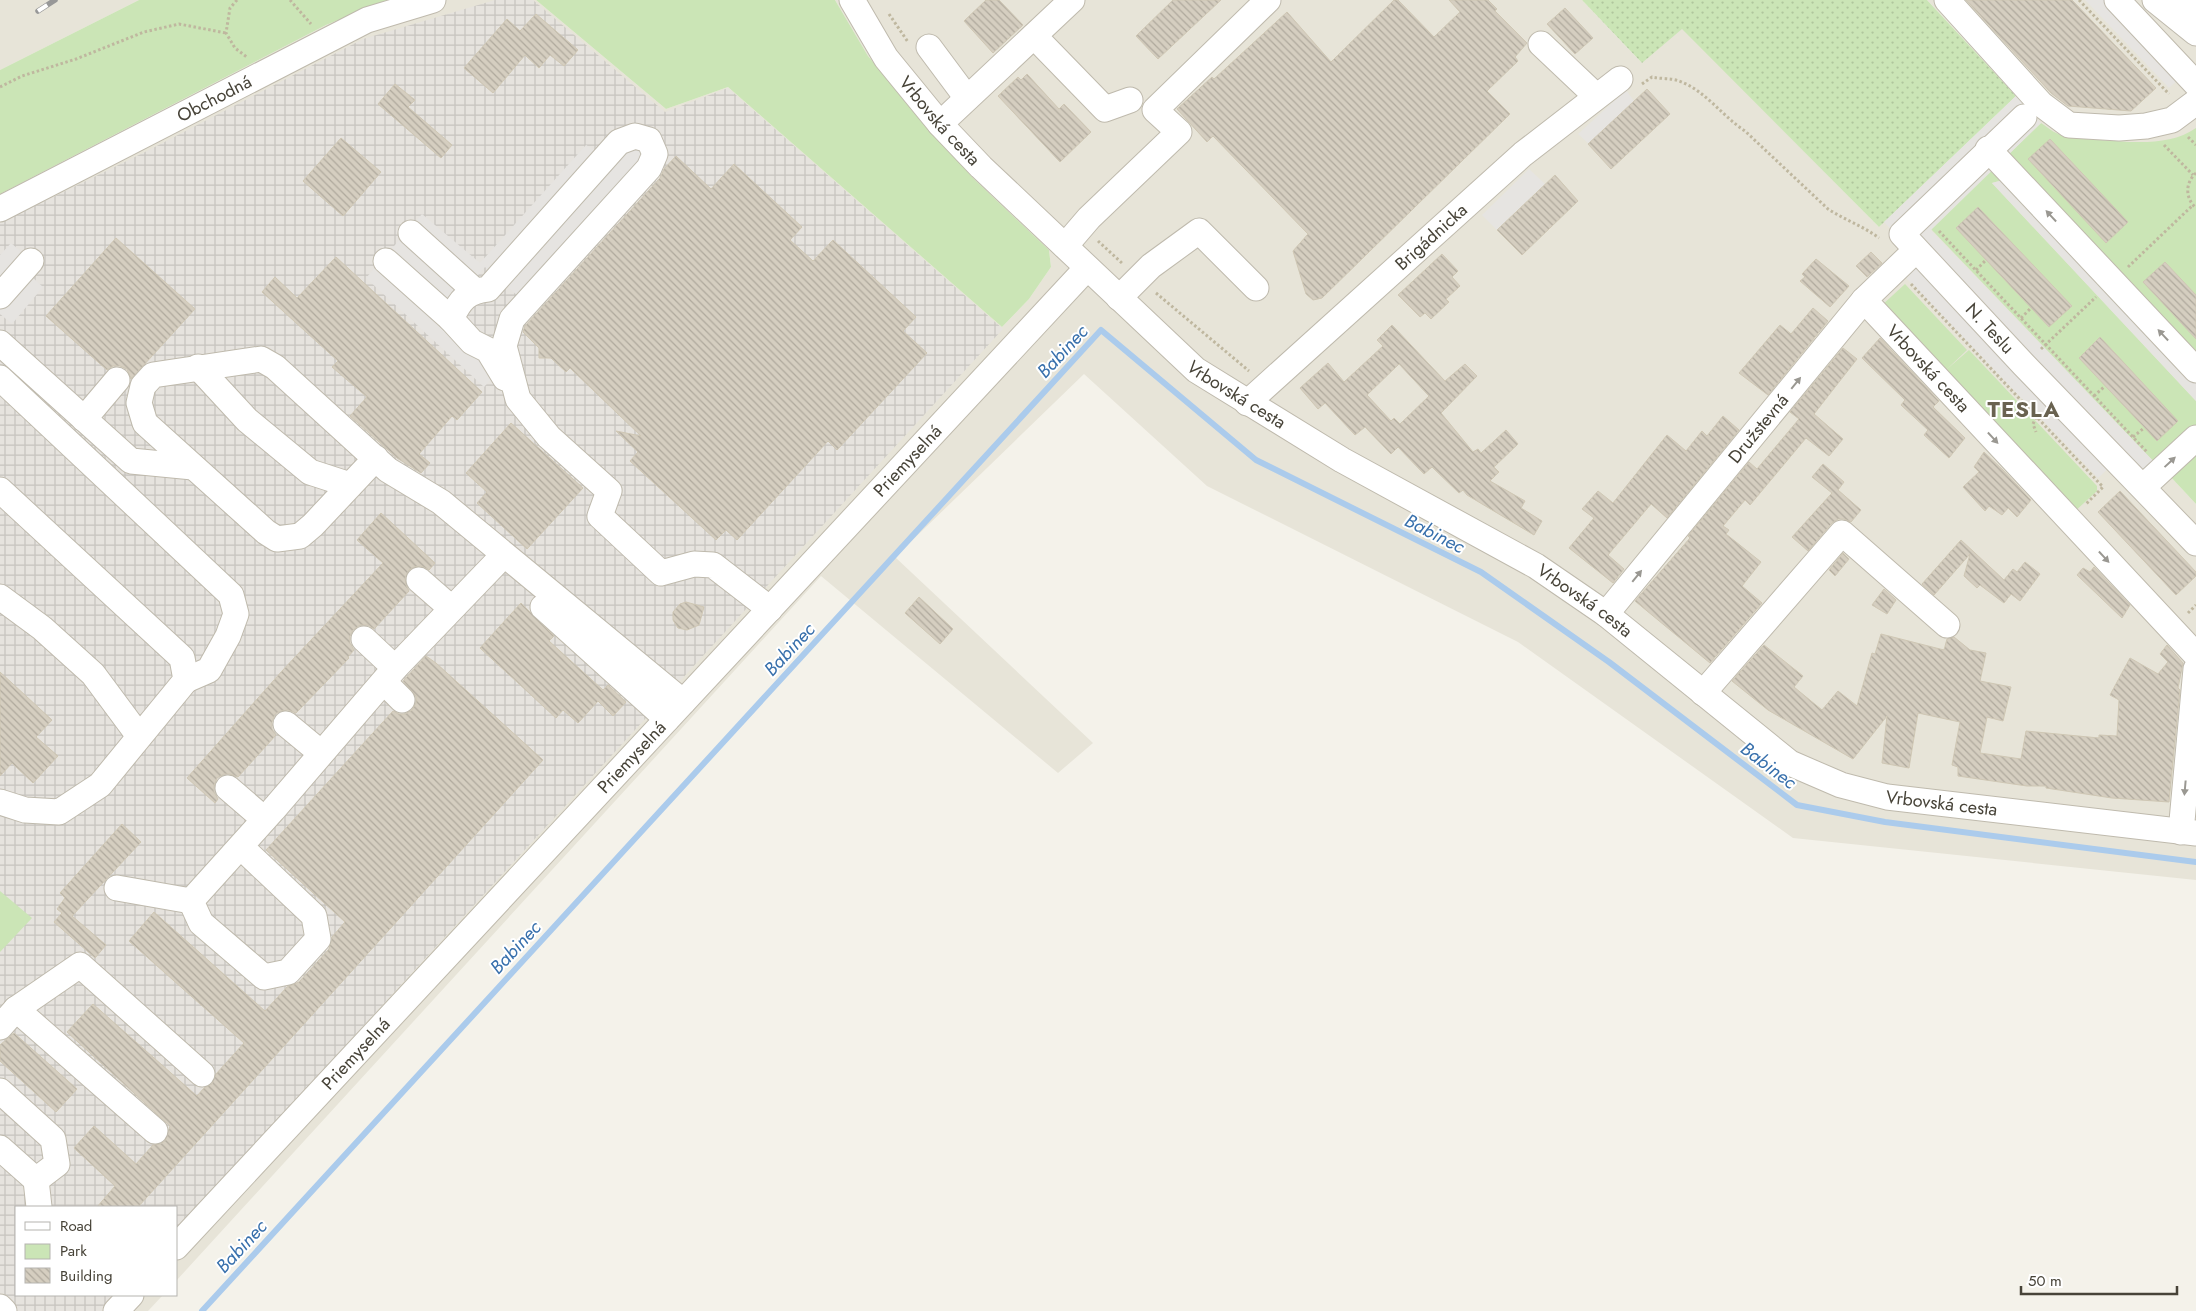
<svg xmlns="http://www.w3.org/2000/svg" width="2196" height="1311" viewBox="0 0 2196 1311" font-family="Jost,sans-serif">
	<defs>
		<pattern id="industrial-grid" width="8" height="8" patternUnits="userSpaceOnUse" patternTransform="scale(1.25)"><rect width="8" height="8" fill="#e6e3de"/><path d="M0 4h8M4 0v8" fill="none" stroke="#c7c4bf"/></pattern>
		<pattern id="garden-dots" width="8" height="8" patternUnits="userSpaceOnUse" patternTransform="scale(1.25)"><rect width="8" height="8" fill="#cbe5b6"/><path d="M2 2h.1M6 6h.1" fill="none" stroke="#b0c69d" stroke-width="1.8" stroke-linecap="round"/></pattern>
		<pattern id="building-back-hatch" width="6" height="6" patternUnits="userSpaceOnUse" patternTransform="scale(1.25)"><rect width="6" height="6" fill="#d5cec0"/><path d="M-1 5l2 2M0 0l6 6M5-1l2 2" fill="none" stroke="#afa99d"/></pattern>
	</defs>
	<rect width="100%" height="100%" fill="#f4f2ea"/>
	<g fill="#e7e4d8">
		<polygon points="0,0 139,0 0,70"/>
		<polygon points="388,0 536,0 666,109 728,87 1002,327 1029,299 1051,267 1049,250 973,178 868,56 835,0 1582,0 1642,63 1682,28 1879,227 2016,96 1927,0 2196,0 2196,448 2168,474 2196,504 2196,880 1793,838 1518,642 1207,486 1084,374 895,557 1093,743 1058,773 821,576 176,1281 176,1207 16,1207 16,1295 163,1295 148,1311 0,1311 0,194 326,25"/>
	</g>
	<polygon fill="url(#industrial-grid)" points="495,0 533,0 665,112 728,88 1003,329 176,1230 176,1207 16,1207 16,1295 117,1295 102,1311 0,1311 0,223 149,150 363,39"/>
	<g fill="#cbe5b6">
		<polygon points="139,0 388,0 326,25 0,194 0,70"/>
		<polygon points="536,0 835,0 868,56 973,178 1049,250 1051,267 1029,299 1002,327 728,87 666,109"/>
		<path d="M 2041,123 C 2047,127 2054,133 2061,135 C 2073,139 2086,139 2099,140 C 2131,142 2169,147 2196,128 L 2196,360 L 2007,156 Z"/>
		<polygon points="2000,162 2014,177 1992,183 2196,401 2196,433 2158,466 1931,229"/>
		<polygon points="1905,284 1967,350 1946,370 1969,350 2097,486 2097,491 2072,514 1881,306"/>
		<polygon points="2196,448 2196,504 2168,474"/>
		<polygon points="0,891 32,918 0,952"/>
	</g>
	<polygon fill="url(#garden-dots)" points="1582,0 1927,0 2016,96 1879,227 1682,29 1642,63"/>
	<g fill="#e6e4e1">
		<polygon points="2085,0 2106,0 2180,78 2169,88"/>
		<polygon points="1626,90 1634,101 1589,144 1578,134"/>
		<polygon points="2016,96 2041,123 1931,230 2158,466 2133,489 2111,466 2098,478 1889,260 1906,245 1884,222"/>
		<polygon points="622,137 659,152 528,305 485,267 440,319 497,373 484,387 366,278 422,214 480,263 586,145 601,154"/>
		<polygon points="1529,169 1545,184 1497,230 1482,215"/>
		<polygon points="2014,177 2196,370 2196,401 1992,183"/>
		<polygon points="11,243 39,267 31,276 43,287 12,324 0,314 0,255"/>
	</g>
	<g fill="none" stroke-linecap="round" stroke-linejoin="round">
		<polyline stroke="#abcbec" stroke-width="6" points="202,1311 1101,330 1256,460 1481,572 1609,662 1797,805 1885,822 2196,862"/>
	</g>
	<g fill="url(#building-back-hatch)" stroke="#cfc7b4" fill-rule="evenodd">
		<polygon points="986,0 999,0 1023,25 993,53 964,21"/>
		<polygon points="1173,0 1221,0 1158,59 1136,36"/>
		<polygon points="1394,0 1398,0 1434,37 1460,12 1449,0 1488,0 1497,9 1495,11 1527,43 1515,57 1518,61 1487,91 1510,114 1322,298 1313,300 1306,294 1293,251 1308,234 1213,136 1207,142 1177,109 1212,77 1214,79 1287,12 1331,62"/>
		<polygon points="1966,0 2072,0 2156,88 2131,111 2068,106 2051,93"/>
		<polygon points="1565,8 1593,38 1575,54 1547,24"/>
		<polygon points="536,14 578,50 564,66 550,55 539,68 525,55 493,93 464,68 507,19 520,31"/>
		<polygon points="1027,74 1059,109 1064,104 1091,132 1060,162 998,96 1018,77 1021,80"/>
		<polygon points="395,84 415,100 408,107 452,145 441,158 378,104"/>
		<polygon points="1647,89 1670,114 1611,169 1588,144"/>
		<polygon points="341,138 381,172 343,216 303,181"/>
		<polygon points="2050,139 2128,222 2106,243 2028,159"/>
		<polygon points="676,156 711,189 734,164 802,227 790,240 813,261 833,240 916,317 903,331 927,353 837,450 828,441 737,540 726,530 716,540 630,461 638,452 616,431 641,436 570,368 566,372 551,358 539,358 539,348 523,332 525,326 660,178 664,169"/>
		<polygon points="1555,175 1578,201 1522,255 1497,230"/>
		<polygon points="1978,207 2072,306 2049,327 1956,228"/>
		<polygon points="116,238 195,309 131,379 127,369 120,366 113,366 107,370 46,316"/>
		<polygon points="1871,252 1882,263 1867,277 1856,266"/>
		<polygon points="1442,254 1458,271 1452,277 1460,286 1446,299 1449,302 1431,319 1425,313 1420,317 1398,295"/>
		<polygon points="336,257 482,392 457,420 452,416 419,454 430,463 421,473 397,458 350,416 367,397 332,367 338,361 262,292 275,277 297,298"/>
		<polygon points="1816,259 1849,286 1830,307 1800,281 1805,277 1802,274"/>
		<polygon points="2165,262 2196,295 2196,339 2143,282"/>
		<polygon points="1813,308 1828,321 1768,395 1739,373 1780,325 1791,334"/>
		<path d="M 1392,325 L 1445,381 L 1465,364 L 1477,376 L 1441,413 L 1473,452 L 1478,449 L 1481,453 L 1506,430 L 1518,444 L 1494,467 L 1499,472 L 1490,481 L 1525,501 L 1521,508 L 1542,521 L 1534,535 L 1467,495 L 1463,490 L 1459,493 L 1432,467 L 1424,474 L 1398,447 L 1391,454 L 1365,427 L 1355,435 L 1325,403 L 1318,409 L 1300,388 L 1328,363 L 1344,382 L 1383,346 L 1377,340 ZM 1399,364 L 1429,396 L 1400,424 L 1394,418 L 1391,421 L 1367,395 Z"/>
		<polygon points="2100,337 2178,421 2157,441 2079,358"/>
		<polygon points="1880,338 1939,401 1933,407 1965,438 1949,458 1924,435 1928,430 1901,405 1905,400 1862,358"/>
		<polygon points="1843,348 1857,359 1814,414 1843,439 1829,456 1806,438 1750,505 1745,500 1723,526 1729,530 1726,534 1761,562 1742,586 1762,603 1710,663 1635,601 1690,538 1688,536 1749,462 1757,469 1799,419 1790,412"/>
		<polygon points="1723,416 1739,430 1667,518 1651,504 1608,555 1624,569 1613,583 1569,548 1594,518 1582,509 1598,491 1613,503 1667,435 1686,451 1702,431 1707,436"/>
		<polygon points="511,423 583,488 527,549 477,503 487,492 466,473"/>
		<polygon points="1984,452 2003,470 2031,500 2017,517 2008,508 2002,515 1989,506 1985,511 1963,487 1979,472 1974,467"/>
		<polygon points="1823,464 1844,482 1838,490 1861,510 1851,522 1844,519 1838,519 1832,523 1808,551 1792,537 1832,493 1812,477"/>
		<polygon points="2120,491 2196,572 2196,576 2176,595 2098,512"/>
		<polygon points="381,513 435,563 429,570 421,566 414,567 409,570 405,578 406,585 409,591 374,629 368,625 360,625 353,630 350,636 350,643 354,650 348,657 349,658 296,713 288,710 281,711 275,714 272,722 272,729 276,735 238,777 230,774 224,774 217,778 214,786 214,792 218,799 215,803 187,778 282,671 383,563 357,540"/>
		<polygon points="1961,540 2004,580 2013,569 2017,572 2025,562 2040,574 2020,601 2011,594 2004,603 1980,585 1977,588 1964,576 1970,554 1934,595 1922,584"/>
		<polygon points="1843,553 1849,559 1835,576 1829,570"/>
		<polygon points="2094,567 2130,605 2122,618 2077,575 2083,568 2090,572"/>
		<polygon points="1884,589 1896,600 1887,614 1872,605"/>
		<polygon points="919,597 953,629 940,644 905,613"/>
		<polygon points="686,602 704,607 699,625 687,630 678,628 673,620 673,612 680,604"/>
		<polygon points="521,603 554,636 549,641 603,690 608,685 626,702 613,716 598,701 578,723 563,710 556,718 480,648"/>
		<polygon points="1881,634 1944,650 1947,639 1954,637 1970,650 1986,653 1980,681 2011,687 2003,721 1987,717 1980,753 2021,759 2026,731 2099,738 2099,735 2117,736 2119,700 2110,695 2130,658 2158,674 2168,662 2160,654 2167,645 2183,663 2178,688 2180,690 2169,802 2112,798 2046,788 2046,786 2027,786 1958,776 1958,767 1952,765 1960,722 1918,713 1909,768 1882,763 1887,716 1853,759 1768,710 1732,681 1764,645 1803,676 1794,687 1822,710 1838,691 1857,706 1872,653 1875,654"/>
		<polygon points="426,656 436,663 543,760 138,1207 97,1207 115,1186 74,1148 94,1126 136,1164 153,1145 160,1144 165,1141 170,1126 67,1032 93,1004 197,1096 204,1088 212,1084 216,1074 244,1043 129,941 154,912 265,1011 287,987 299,982 329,949 332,937 345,922 266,850 393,711 399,714 405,714 412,710 416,703 416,696 403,681"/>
		<polygon points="0,672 52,720 36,737 58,756 33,783 12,763 0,776"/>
		<polygon points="122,824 141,842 72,916 106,945 95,958 54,922 62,913 57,909 65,898 60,893"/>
		<polygon points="14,1033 77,1089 56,1112 0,1061 0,1045"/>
	</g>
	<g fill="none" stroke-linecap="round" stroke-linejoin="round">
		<g stroke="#bfbaad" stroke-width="27">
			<g id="minor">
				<path id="s1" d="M 852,0 L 886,58 L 940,124 L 981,167 L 1196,370 L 1342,460 L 1536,566 L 1606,614 L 1790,763 L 1841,785 L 1887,797 L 2196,833"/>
				<polyline points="1947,0 2041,104 2069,125 2119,128 2146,126 2172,120 2196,102"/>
				<polyline points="2117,0 2196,84"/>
				<polyline points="2155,0 2196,33"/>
				<polyline points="2185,0 2196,26"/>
				<polyline points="1034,36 1105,109 1130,100"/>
				<polyline points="1541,44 1596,96"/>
				<polyline points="929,47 967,98"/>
				<path id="s2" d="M 2024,117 L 1902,234 L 2024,365 L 2196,543"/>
				<polyline points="940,124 1072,0"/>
				<polyline points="1988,149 2196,370"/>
				<path id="s3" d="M 0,209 L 367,20 L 433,0"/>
				<polyline points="411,233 474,290"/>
				<polyline points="1065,246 1089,218 1179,132 1155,110 1268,0"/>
				<polyline points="386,261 451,319 472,342 488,350 505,378"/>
				<polyline points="0,296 31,261"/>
				<polyline points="1119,298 1151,266 1199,231 1256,288"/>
				<path id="s4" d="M 1864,300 L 2196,655"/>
				<path d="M 451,319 C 460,300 467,291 488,289 L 619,142 L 635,136 L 649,140 L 655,154 L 649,168 L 512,319 L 504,346 L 518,399 L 549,437 L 609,491 L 600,516 L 661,573 L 694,564 L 713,565 L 770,609"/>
				<polyline points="0,343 131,461 193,467"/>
				<polyline points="198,367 247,420 310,472 350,485"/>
				<polyline points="0,378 231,595 236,614 228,636 209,670 186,680"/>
				<path id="s5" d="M 1247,403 L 1523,154 L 1620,79"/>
				<polyline points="84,419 117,380"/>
				<polyline points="376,458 313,525 300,536 277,539 266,532 145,423 139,403 143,386 153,375 261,359 275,367 388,470 441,502 683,702"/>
				<polyline points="2143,487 2196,438"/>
				<polyline points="0,490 182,658 186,680 100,785 59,812 25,810 0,802"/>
				<polyline points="419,580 451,608"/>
				<polyline points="0,597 42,628 93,674 139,736"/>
				<polyline points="543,607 667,719"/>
				<path id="s6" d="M 1606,614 L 1864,300 L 1916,250"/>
				<polyline points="364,639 395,668"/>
				<polyline points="384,682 402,700"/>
				<polyline points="1703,693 1842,533 1947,625"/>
				<polyline points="286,724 321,753"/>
				<polyline points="228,788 264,819"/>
				<polyline points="2181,832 2196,669"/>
				<polyline points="241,847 314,916 318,939 288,972 264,977 201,923 191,901 273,810 395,668 495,564"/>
				<polyline points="117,888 191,901"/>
				<polyline points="16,1009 155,1131"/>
				<polyline points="0,1027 16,1009 80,965 202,1074"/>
				<polyline points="0,1091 53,1139 57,1164 36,1180 0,1148"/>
				<polyline points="36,1180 39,1207"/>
				<path id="s7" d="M 176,1247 L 1087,268"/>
				<polyline points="0,1307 4,1311"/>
				<polyline points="116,1311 131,1295"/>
			</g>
		</g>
		<g stroke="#bfb79f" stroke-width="3" stroke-dasharray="2.5 2.5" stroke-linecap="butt">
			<polyline points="237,0 230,8 226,33 235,48 248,58"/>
			<polyline points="290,0 311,24"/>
			<polyline points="2079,0 2169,94"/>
			<polyline points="889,14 908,42"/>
			<path d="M 1642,84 L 1652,77 C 1660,79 1671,78 1679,81 C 1705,90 1722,116 1745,131 L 1828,209 C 1845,220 1863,226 1879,238"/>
			<polyline points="0,87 22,76 76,59 144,32 179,24 226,33"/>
			<polyline points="2188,137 2196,145"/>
			<polyline points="2164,145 2193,175"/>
			<path d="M 2196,173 C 2185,183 2185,198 2196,208"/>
			<polyline points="1939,231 2147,452"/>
			<polyline points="1098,241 1123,264"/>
			<polyline points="2128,267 2193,205"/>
			<polyline points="1976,270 1986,260"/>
			<polyline points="1911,284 2103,487 2086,504"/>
			<polyline points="1156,293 1249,371"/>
			<polyline points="2021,318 2031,308"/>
			<polyline points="2041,349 2096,297"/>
			<polyline points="2094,396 2105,386"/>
			<polyline points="2036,417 2033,424 2036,432"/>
			<polyline points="2133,437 2144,428"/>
			<polyline points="2188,613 2196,605"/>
		</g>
		<use href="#minor" stroke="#fff" stroke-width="25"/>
		<g stroke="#989898" stroke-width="5.5">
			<polyline id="rail" points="38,11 55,0"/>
		</g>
		<use href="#rail" stroke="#fff" stroke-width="4" stroke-dasharray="11" stroke-linecap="butt"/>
	</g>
	<defs><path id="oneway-solid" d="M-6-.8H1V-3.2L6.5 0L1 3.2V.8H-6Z" transform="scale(1.25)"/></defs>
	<g fill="#9a9892">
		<use href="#oneway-solid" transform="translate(2051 216) rotate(-133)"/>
		<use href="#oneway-solid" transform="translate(2163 335) rotate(-133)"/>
		<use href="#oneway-solid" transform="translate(1796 383) rotate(-51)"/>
		<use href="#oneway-solid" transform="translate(1993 438) rotate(47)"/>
		<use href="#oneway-solid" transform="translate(2170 462) rotate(-43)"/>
		<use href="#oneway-solid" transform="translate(2104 557) rotate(47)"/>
		<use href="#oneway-solid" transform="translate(1637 576) rotate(-51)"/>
		<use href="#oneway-solid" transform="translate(2185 788) rotate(95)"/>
	</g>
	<g text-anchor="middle" stroke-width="4" stroke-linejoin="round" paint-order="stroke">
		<g font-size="18" fill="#474338" stroke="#fff">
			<text dy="6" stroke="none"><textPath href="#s3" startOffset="241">Obchodná</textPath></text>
			<text dy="6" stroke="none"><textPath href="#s1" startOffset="150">Vrbovská cesta</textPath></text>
			<text dy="6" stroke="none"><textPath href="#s5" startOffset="248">Brigádnicka</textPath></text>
			<text dy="6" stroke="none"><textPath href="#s2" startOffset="298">N. Teslu</textPath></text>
			<text dy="6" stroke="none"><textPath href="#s4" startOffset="94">Vrbovská cesta</textPath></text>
			<text dy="6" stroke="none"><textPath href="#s1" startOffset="555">Vrbovská cesta</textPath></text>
			<text dy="6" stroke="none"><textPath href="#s6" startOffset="240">Družstevná</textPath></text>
			<text dy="6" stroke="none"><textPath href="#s7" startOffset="1074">Priemyselná</textPath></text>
			<text dy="6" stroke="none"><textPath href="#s1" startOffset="960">Vrbovská cesta</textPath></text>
			<text dy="6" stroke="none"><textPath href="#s7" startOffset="669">Priemyselná</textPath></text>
			<text dy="6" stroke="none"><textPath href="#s1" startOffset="1380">Vrbovská cesta</textPath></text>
			<text dy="6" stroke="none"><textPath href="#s7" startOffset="264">Priemyselná</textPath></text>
		</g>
		<g font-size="19" font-style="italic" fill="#3870ac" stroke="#fff">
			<text transform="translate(1062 351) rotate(-47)" y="7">Babinec</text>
			<text transform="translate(1435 533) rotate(27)" y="7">Babinec</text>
			<text transform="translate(789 649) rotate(-47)" y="7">Babinec</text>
			<text transform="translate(1769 765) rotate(37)" y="7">Babinec</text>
			<text transform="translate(515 947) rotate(-47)" y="7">Babinec</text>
			<text transform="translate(241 1246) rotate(-47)" y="7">Babinec</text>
		</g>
		<g font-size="22" font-weight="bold" letter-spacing="1" fill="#696250" stroke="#fff">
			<text x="2024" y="417">TESLA</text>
		</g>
	</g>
	<rect x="15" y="1206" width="162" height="90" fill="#ffffff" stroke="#b5b4af"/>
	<rect x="25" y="1222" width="25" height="8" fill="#ffffff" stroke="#b5b4af"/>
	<text x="60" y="1231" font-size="15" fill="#474338">Road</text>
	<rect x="25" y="1244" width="25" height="15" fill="#cbe5b6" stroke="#b5b4af"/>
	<text x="60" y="1256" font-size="15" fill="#474338">Park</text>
	<rect x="25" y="1268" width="25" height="15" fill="url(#building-back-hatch)" stroke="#b5b4af"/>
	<text x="60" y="1281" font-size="15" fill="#474338">Building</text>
	<path d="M2021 1286v8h156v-8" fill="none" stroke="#474338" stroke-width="2.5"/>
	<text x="2028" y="1286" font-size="15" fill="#474338" stroke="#ffffff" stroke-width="4" paint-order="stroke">50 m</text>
</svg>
